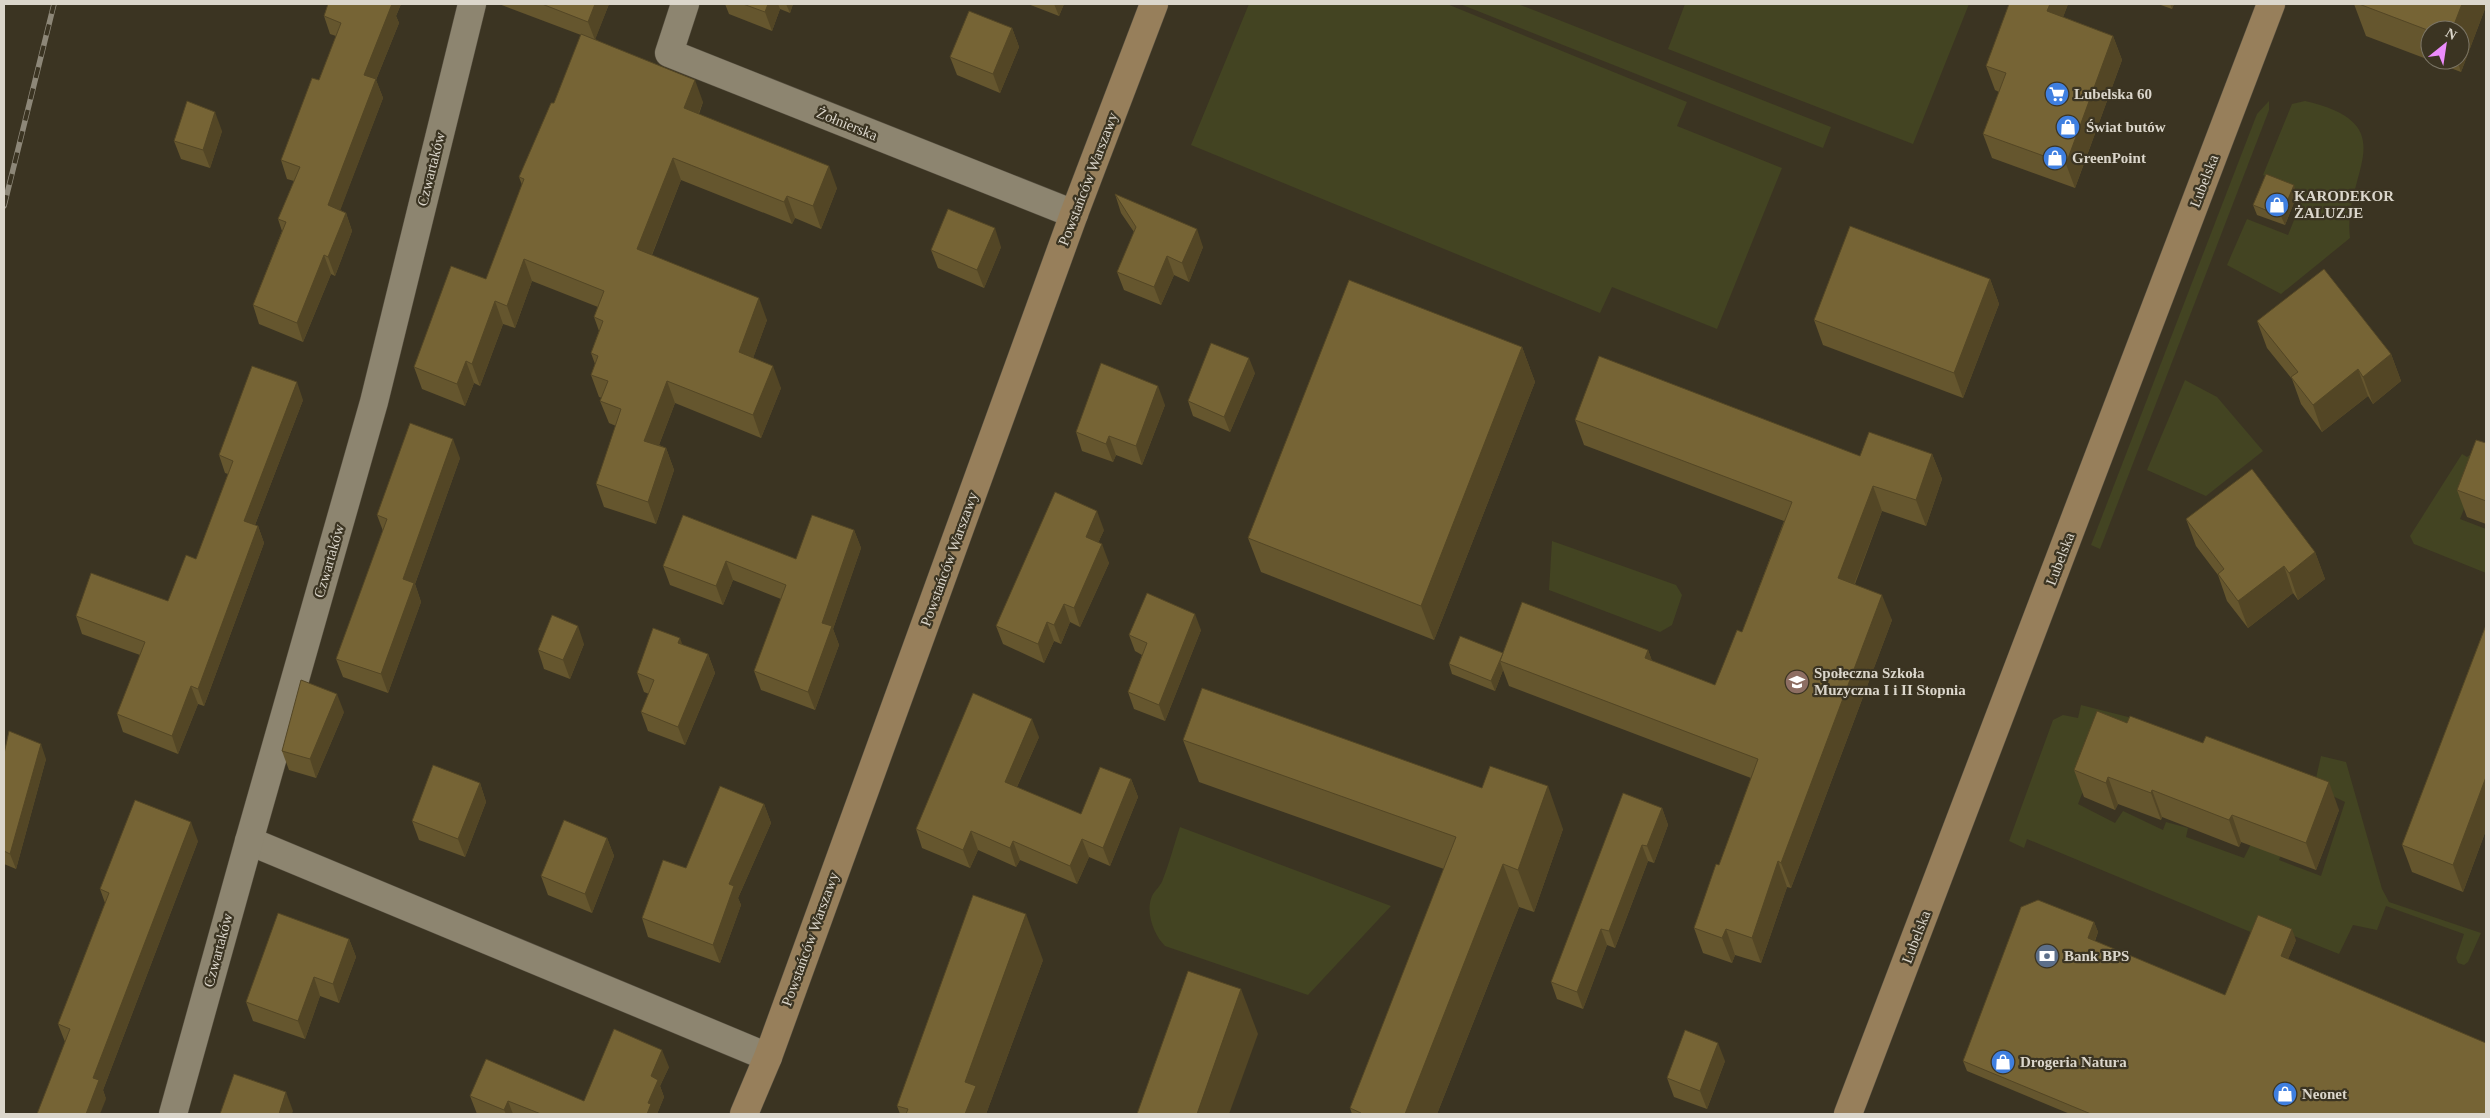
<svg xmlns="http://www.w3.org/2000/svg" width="2490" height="1118" viewBox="0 0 2490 1118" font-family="'Times New Roman',serif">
	<rect width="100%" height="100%" fill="#3b3422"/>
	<g fill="#434422">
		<polygon points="1249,4 1447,4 1687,102 1677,126 1782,168 1717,329 1612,287 1600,313 1191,145"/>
		<polygon points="1460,4 1518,4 1831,127 1823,148"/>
		<polygon points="1685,4 1969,4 1913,144 1668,49"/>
		<polygon points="2269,101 2269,110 2100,549 2091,545 2257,114"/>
		<path d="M 2305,101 C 2408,125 2342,174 2350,238 L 2281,294 L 2227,265 L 2247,219 L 2288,235 L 2305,193 L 2263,175 L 2292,104 Z"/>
		<polygon points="2185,380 2217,397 2263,451 2206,496 2147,470"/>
		<polygon points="2479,449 2486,454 2460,519 2486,529 2486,573 2414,544 2410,536 2462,454 2467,457"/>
		<polygon points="1552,541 1676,585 1682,595 1672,625 1660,632 1549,590"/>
		<polygon points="2081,705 2140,720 2106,733 2078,804 2115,823 2123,811 2163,830 2166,822 2188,828 2186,837 2244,858 2252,842 2281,854 2279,860 2321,876 2345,802 2314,787 2321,756 2346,762 2382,889 2389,902 2481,933 2468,962 2464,965 2458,963 2456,958 2464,934 2386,906 2377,930 2353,925 2339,954 2257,921 2253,933 2027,839 2024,848 2009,841 2053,720 2063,715 2078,718"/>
		<path d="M 1180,827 L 1391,906 L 1308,995 L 1165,946 C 1154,935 1145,912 1152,896 C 1155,890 1161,886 1163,879 C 1170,862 1174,844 1180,827 Z"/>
	</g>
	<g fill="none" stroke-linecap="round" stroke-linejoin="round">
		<g stroke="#564f40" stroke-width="29">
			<g id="street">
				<polyline points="685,4 669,53 1074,214"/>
				<polyline points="249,841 768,1057"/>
				<polyline points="173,1114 249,841 374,402 472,4"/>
			</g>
		</g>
		<g stroke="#564f40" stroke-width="29">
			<g id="secondary">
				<polyline points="744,1114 768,1057 1074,214 1154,4"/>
				<polyline points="1848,1114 2271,4"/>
			</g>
		</g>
		<use href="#street" stroke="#8d8570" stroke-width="28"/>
		<use href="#secondary" stroke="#977f5b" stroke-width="28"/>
		<g stroke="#8d8778" stroke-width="5.5">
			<polyline id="rail" points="4,206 54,4"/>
		</g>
		<use href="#rail" stroke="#3b3422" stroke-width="4" stroke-dasharray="11" stroke-linecap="butt"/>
	</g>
	<g fill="#65562e" fill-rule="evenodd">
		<polygon points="328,4 401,4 396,16 399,23 376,80 383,98 340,210 346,213 352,231 335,276 331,274 303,342 259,324 253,305 282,231 278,219 294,181 287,179 281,160 319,80 336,36 330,34 324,16"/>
		<polygon points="499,4 609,4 595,39 703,102 699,114 837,188 821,229 795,218 792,224 681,180 652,255 767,320 753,358 781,388 761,438 675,403 659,445 666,448 674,470 656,524 604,507 596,484 616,426 609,423 600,401 602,398 599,397 591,375 595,364 591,353 599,331 594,317 598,307 532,281 515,328 503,324 480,386 474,383 465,406 422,389 414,367 486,279 522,185 519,177 554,103 581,35"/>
		<polygon points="725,4 793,4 790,13 780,9 772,31 729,14"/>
		<polygon points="1028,4 1064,4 1059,16"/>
		<polygon points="2068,4 2063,17 2113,36 2122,60 2075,188 1992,158 1983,134 1999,92 1995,90 1986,66"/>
		<polygon points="2158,4 2174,4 2172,9"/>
		<path d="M 2354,4 L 2486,4 L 2486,6 L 2461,72 L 2366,36 ZM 2430,30 L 2460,30 L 2460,60 L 2430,60 Z"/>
		<polygon points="1012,28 1019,47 1000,93 957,75 950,57"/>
		<polygon points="222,131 210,168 181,159 174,141"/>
		<polygon points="1115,194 1203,247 1189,282 1174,275 1161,305 1124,290 1117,272 1134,232 1121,213"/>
		<polygon points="2297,195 2285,225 2257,215 2253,205"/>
		<polygon points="1001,247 984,288 938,268 931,250"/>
		<polygon points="1990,279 1999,304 1963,398 1823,345 1814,320"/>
		<polygon points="2257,321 2391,354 2401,381 2373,404 2368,396 2322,432 2301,404 2292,379 2267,348"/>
		<polygon points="1522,347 1535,382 1434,640 1261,572 1248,538"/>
		<polygon points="1255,373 1230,432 1193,416 1188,401"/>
		<polygon points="303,400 255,525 258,526 264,543 204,706 198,704 178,754 123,732 117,714 140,655 82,634 76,616 168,601 196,559 228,474 225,473 219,455"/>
		<polygon points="1165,405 1142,465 1116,455 1113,462 1082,451 1076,432"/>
		<polygon points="1575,420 1860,456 1932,454 1942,479 1926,526 1882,511 1855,584 1892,620 1791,888 1787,887 1761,963 1735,955 1732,963 1703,953 1694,928 1719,865 1751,778 1509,686 1503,670 1495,691 1452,674 1449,664 1503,653 1648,650 1652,661 1715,685 1742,632 1784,521 1584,445"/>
		<polygon points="2486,443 2486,524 2467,517 2457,490"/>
		<polygon points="460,458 415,584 421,602 388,693 343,677 336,659 383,531 377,515"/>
		<polygon points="683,515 796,559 854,530 861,548 833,629 839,645 815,710 761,690 754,671 781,599 733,580 723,605 670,585 663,566"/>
		<polygon points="2186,519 2315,552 2325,579 2298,600 2293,593 2248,628 2227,601 2218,575 2196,546"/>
		<polygon points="1104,530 1098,543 1109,563 1080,627 1070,622 1061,644 1054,641 1044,663 1003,644 996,626"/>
		<polygon points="2486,625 2486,830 2463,892 2412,872 2402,845"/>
		<polygon points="1201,630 1165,721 1134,709 1128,692 1142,655 1135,651 1129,635"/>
		<polygon points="584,644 570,679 544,669 538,650"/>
		<polygon points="682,645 708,654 715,673 685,745 648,731 641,712 649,694 644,692 637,673"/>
		<polygon points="344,712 316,778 289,770 282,751"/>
		<polygon points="1039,737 1017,787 1081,814 1131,779 1138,797 1110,866 1089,857 1077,884 1020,860 1016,867 978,850 970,868 922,848 916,829"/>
		<polygon points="1183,740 1563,829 1534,912 1519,907 1437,1114 1352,1114 1350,1108 1444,869 1199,782"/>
		<polygon points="4,754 46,759 16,869 4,864"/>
		<polygon points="2074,770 2339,810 2316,870 2241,842 2239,847 2162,817 2161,820 2118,804 2115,810 2084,797"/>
		<polygon points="480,783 486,802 465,857 419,840 412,821"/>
		<polygon points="764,804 771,823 738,898 741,905 720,963 648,937 642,918 686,868"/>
		<polygon points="1662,808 1668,825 1654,863 1648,861 1615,948 1607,945 1583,1009 1557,999 1551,982"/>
		<polygon points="607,838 614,856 592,913 548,895 541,876"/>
		<polygon points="198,841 103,1090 106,1099 65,1042 58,1024 105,903 100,889"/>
		<polygon points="2094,922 2098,932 2095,941 2225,995 2296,940 2288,959 2486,1114 2070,1114 1967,1071 1963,1061"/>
		<polygon points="349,939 356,957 339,1003 320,996 305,1039 253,1021 246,1002"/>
		<polygon points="1043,960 986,1114 900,1114 897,1106"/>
		<polygon points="1725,1061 1707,1109 1674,1097 1667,1078"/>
		<polygon points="669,1067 660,1086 664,1097 657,1114 477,1114 470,1096 584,1101"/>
	</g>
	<g fill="#534625">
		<polygon points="388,4 401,4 396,16 399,23 376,80 383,98 335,224 328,205 364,75"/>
		<polygon points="595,4 609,4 595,40 588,22"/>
		<polygon points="768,4 778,4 780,9 772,31 765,12"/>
		<polygon points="786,4 793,4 790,13"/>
		<polygon points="1054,4 1064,4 1059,16"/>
		<polygon points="2050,4 2068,4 2056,36 2047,11"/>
		<polygon points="2170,4 2174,4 2172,9"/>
		<polygon points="2462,4 2486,4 2486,6 2461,72 2457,60 2460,60 2460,30 2452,30"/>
		<polygon points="1012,28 1019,47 1000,93 993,74"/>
		<polygon points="2113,36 2122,60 2075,188 2066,164"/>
		<polygon points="695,80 703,102 692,130 684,108"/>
		<polygon points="215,112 222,131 210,168 203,150"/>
		<polygon points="673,158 681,180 645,272 637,249"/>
		<polygon points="829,166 837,188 821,229 813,206"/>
		<polygon points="2294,185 2297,195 2285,225 2281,216"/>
		<polygon points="787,196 795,218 792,224 784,202"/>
		<polygon points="346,213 352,231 335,276 328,257"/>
		<polygon points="995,228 1001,247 984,288 977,270"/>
		<polygon points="1197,229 1203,247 1189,282 1182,263"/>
		<polygon points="324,255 331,274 303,342 297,323"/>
		<polygon points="1167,256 1174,275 1161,305 1154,287"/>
		<polygon points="524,259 532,281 515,328 507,306"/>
		<polygon points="1990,279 1999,304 1963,398 1954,373"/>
		<polygon points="759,298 767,320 747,375 739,352"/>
		<polygon points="495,301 503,324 480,386 472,364"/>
		<polygon points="1522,347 1535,382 1434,640 1421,606"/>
		<polygon points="2391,354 2401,381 2373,404 2363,377"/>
		<polygon points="1249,358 1255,373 1230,432 1224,417"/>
		<polygon points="466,361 474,383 465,406 457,384"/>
		<polygon points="773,366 781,388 761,438 753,415"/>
		<polygon points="2358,369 2368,396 2322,432 2313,405"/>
		<polygon points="667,381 675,403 652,463 644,441"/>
		<polygon points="297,382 303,400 250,538 244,521"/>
		<polygon points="1158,386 1165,405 1142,465 1136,446"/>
		<polygon points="1109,436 1116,455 1113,462 1106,444"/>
		<polygon points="453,439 460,458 415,584 421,602 388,693 381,674 403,579"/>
		<polygon points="666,448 674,470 656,524 648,502"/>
		<polygon points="1932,454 1942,479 1926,526 1916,500"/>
		<polygon points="1873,486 1882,511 1847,603 1838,578"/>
		<polygon points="1097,511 1104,530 1092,556 1086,537"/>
		<polygon points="258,526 264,543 204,706 198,689"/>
		<polygon points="854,530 861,548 833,629 839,645 815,710 808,692 822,623"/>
		<polygon points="1102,544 1109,563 1080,627 1074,608"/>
		<polygon points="2315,552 2325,579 2298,600 2289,573"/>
		<polygon points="726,561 733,580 723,605 716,586"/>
		<polygon points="2284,566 2293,593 2248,628 2238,601"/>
		<polygon points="1882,595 1892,620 1791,888 1781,863"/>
		<polygon points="1064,604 1070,622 1061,644 1054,625"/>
		<polygon points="1195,614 1201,630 1165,721 1159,705"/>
		<polygon points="1047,622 1054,641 1044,663 1038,644"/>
		<polygon points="578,626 584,644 570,679 563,660"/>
		<polygon points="680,638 687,657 678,643"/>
		<polygon points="1648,650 1657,675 1645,658"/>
		<polygon points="708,654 715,673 685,745 678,727"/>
		<polygon points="1500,661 1503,670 1495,691 1491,681"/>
		<polygon points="191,686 198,704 178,754 172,736"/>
		<polygon points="337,694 344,712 316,778 310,759"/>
		<polygon points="1032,719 1039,737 1011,800 1005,782"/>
		<polygon points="41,744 46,759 16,869 10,854"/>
		<polygon points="2108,777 2118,804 2115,810 2106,783"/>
		<polygon points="2486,777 2486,830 2463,892 2453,865"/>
		<polygon points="1131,779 1138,797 1110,866 1103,848"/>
		<polygon points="2329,782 2339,810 2316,870 2306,843"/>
		<polygon points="480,783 486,802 465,857 458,839"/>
		<polygon points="1548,786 1563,829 1534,912 1518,870"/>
		<polygon points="2152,790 2162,817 2161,820 2151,793"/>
		<polygon points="764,804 771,823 738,898 741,905 720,963 713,945 729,884"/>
		<polygon points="1662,808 1668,825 1654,863 1647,846"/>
		<polygon points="2232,815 2241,842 2239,847 2229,820"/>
		<polygon points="191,822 198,841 103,1090 106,1099 100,1114 86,1114 93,1078"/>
		<polygon points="971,831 978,850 970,868 963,850"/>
		<polygon points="607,838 614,856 592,913 585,894"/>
		<polygon points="1082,839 1089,857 1077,884 1070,866"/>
		<polygon points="1013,841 1020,860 1016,867 1010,848"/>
		<polygon points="1642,845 1648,861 1615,948 1609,931"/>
		<polygon points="1778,861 1787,887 1761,963 1752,938"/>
		<polygon points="1503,864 1519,907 1437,1114 1405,1114"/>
		<polygon points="1026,914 1043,960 986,1114 965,1114 965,1082"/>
		<polygon points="2094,922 2098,932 2092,948 2088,938"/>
		<polygon points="1601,929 1607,945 1583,1009 1577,992"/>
		<polygon points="1726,929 1735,955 1732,963 1722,938"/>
		<polygon points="2292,929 2296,940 2285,967 2281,956"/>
		<polygon points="349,939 356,957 339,1003 333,984"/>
		<polygon points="314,977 320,996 305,1039 298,1021"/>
		<polygon points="1241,989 1258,1034 1229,1114 1197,1114"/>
		<polygon points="1718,1043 1725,1061 1707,1109 1700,1091"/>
		<polygon points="662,1050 669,1067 660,1086 664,1097 657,1114 647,1114 651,1076"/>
		<polygon points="286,1092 293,1111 292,1114 279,1114"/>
		<polygon points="508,1101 513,1114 506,1114 504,1110"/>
	</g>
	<g fill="#766435" stroke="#534625">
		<polygon points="328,4 392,4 364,75 376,79 328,205 346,213 328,257 324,255 297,323 253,305 286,222 278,219 300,167 281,160 312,78 319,80 341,23 324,16"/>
		<polygon points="542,4 595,4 588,22"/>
		<polygon points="743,4 768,4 765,12"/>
		<polygon points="2009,4 2050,4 2047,11 2113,36 2066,164 1983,134 2006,73 1986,66"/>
		<polygon points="2359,4 2462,4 2452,30 2430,30 2430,31"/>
		<polygon points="969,11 1012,28 993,74 950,57"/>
		<polygon points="581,34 695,80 684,108 829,166 813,206 787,196 784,202 673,158 637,249 759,298 739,352 773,366 753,415 667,381 644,441 666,448 648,502 596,484 621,409 600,401 608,381 591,375 598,356 591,353 603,321 594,317 604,291 524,259 507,306 495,301 472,364 466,361 457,384 414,367 451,266 486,279 524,179 519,177 551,103 554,103"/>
		<polygon points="187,101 215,112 203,150 174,141"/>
		<polygon points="2266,174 2294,185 2281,216 2253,205"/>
		<polygon points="1115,194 1197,229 1182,263 1167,256 1154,287 1117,272 1136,227"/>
		<polygon points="948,209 995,228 977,270 931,250"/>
		<polygon points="1850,226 1990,279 1954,373 1814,320"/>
		<polygon points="2324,269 2391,354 2363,377 2358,369 2313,405 2291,377 2298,372 2257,321"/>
		<polygon points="1349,280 1522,347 1421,606 1248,538"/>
		<polygon points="1211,343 1249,358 1224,417 1188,401"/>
		<polygon points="1599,356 1860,456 1869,432 1932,454 1916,500 1873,486 1838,578 1882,595 1781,863 1778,861 1752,938 1726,929 1722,938 1694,928 1716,864 1719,865 1758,759 1500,661 1522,602 1648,650 1645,658 1715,685 1737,630 1742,632 1792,502 1575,420"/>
		<polygon points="1101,363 1158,386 1136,446 1109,436 1106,444 1076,432"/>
		<polygon points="252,366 297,382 244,521 258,526 198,689 191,686 172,736 117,714 145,642 76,616 91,573 168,601 186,555 196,559 233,461 219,455"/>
		<polygon points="410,423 453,439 403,579 414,583 381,674 336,659 387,519 377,515"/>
		<polygon points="2476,440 2486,443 2486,501 2457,490"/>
		<polygon points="2252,469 2315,552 2289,573 2284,566 2238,601 2218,574 2224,569 2186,519"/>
		<polygon points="1055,492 1097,511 1086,537 1102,544 1074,608 1064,604 1054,625 1047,622 1038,644 996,626"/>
		<polygon points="683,515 796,559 812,515 854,530 822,623 832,626 808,692 754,671 786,585 726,561 716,586 663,566"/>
		<polygon points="1147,593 1195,614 1159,705 1128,692 1147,643 1129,635"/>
		<polygon points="552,615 578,626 563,660 538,650"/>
		<polygon points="2486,625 2486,777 2453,865 2402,845"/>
		<polygon points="653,628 680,638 678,643 708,654 678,727 641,712 654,680 637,673"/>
		<polygon points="1460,636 1503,653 1491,681 1449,664"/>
		<polygon points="301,680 337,694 310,759 282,751"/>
		<polygon points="1202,688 1482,788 1490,766 1548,786 1518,870 1503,864 1405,1114 1361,1114 1361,1113 1350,1108 1456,837 1183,740"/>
		<polygon points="973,693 1032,719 1005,782 1081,814 1100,767 1131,779 1103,848 1082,839 1070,866 1013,841 1010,848 971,831 963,850 916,829"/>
		<polygon points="2097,711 2127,723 2130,716 2203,743 2206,736 2329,782 2306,843 2232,815 2229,820 2152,790 2151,793 2108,777 2106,783 2074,770"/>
		<polygon points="9,731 41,744 10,854 4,851 4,754"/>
		<polygon points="433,765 480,783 458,839 412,821"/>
		<polygon points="720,786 764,804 729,884 734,886 713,945 642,918 663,860 686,868"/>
		<polygon points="1623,793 1662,808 1647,846 1642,845 1609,931 1601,929 1577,992 1551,982"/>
		<polygon points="135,800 191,822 93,1078 99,1080 86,1114 37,1114 70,1029 58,1024 109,893 100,889"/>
		<polygon points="564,820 607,838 585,894 541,876"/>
		<polygon points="973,895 1026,914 965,1082 976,1086 965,1114 906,1114 908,1109 897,1106"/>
		<polygon points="2038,900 2094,922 2088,938 2225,995 2258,915 2292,929 2281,956 2486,1043 2486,1114 2091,1114 1963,1061 2021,907"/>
		<polygon points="278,913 349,939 333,984 314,977 298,1021 246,1002"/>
		<polygon points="1188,971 1241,989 1197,1114 1137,1114"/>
		<polygon points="614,1029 662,1050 651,1076 658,1080 648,1103 651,1104 647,1114 541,1114 508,1101 504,1110 470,1096 486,1059 584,1101"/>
		<polygon points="1685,1030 1718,1043 1700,1091 1667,1078"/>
		<polygon points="234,1074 286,1092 279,1114 220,1114"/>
	</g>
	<defs>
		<g id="supermarket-disc" transform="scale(1.25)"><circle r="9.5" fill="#3f7fe0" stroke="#3b3422"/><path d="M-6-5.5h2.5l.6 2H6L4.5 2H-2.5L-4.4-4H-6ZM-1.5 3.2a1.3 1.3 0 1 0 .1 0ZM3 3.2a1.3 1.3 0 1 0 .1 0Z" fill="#fff"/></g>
		<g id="shop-disc" transform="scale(1.25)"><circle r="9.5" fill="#3f7fe0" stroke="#3b3422"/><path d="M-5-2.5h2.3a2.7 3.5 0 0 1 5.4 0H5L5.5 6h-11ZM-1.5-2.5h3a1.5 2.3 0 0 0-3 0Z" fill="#fff"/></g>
		<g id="school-disc" transform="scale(1.25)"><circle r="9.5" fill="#8d6e63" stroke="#3b3422"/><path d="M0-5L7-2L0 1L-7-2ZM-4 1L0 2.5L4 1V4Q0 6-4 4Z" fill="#fff"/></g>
		<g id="bank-disc" transform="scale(1.25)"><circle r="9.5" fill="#5c6f8a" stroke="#3b3422"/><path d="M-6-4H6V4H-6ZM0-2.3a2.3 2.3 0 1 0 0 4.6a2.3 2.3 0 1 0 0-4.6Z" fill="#fff"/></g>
	</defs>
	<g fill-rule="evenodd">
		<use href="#supermarket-disc" x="2057" y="94"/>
		<use href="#shop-disc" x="2068" y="127"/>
		<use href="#shop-disc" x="2055" y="158"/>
		<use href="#shop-disc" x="2277" y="205"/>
		<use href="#school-disc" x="1797" y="682"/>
		<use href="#bank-disc" x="2047" y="956"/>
		<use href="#shop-disc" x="2003" y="1062"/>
		<use href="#shop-disc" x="2285" y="1094"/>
	</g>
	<g text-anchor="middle" stroke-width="4.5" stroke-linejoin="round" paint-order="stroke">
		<g font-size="15" font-weight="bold" fill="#dbd6cb" stroke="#3b3422" text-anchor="start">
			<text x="2074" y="99">Lubelska 60</text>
			<text x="2086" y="132">Świat butów</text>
			<text x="2072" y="163">GreenPoint</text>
			<text x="2294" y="201">KARODEKOR<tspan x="2294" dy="17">ŻALUZJE</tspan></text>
			<text x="1814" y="678">Społeczna Szkoła<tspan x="1814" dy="17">Muzyczna I i II Stopnia</tspan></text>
			<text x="2064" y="961">Bank BPS</text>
			<text x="2020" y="1067">Drogeria Natura</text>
			<text x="2302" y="1099">Neonet</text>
		</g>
		<g font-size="15" fill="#dbd6cb" stroke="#3b3422">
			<text transform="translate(847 124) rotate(22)" y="5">Żołnierska</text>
			<text transform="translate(431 169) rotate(-76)" y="5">Czwartaków</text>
			<text transform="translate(1088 179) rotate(-69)" y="5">Powstańców Warszawy</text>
			<text transform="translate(2204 181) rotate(-69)" y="5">Lubelska</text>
			<text transform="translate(949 559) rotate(-70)" y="5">Powstańców Warszawy</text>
			<text transform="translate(2060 559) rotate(-69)" y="5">Lubelska</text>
			<text transform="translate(329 561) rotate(-74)" y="5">Czwartaków</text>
			<text transform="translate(1916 937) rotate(-69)" y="5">Lubelska</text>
			<text transform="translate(810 939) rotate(-70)" y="5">Powstańców Warszawy</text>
			<text transform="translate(218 950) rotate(-75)" y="5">Czwartaków</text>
		</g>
	</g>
	<rect width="2490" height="1118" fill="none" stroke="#dbd6cb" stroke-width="10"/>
	<g transform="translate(2445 45) rotate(30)"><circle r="24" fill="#3b3422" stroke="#7b7566"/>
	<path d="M0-4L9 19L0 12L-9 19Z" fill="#ec8cfb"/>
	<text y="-8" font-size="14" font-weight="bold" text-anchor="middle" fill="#dbd6cb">N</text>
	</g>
</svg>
